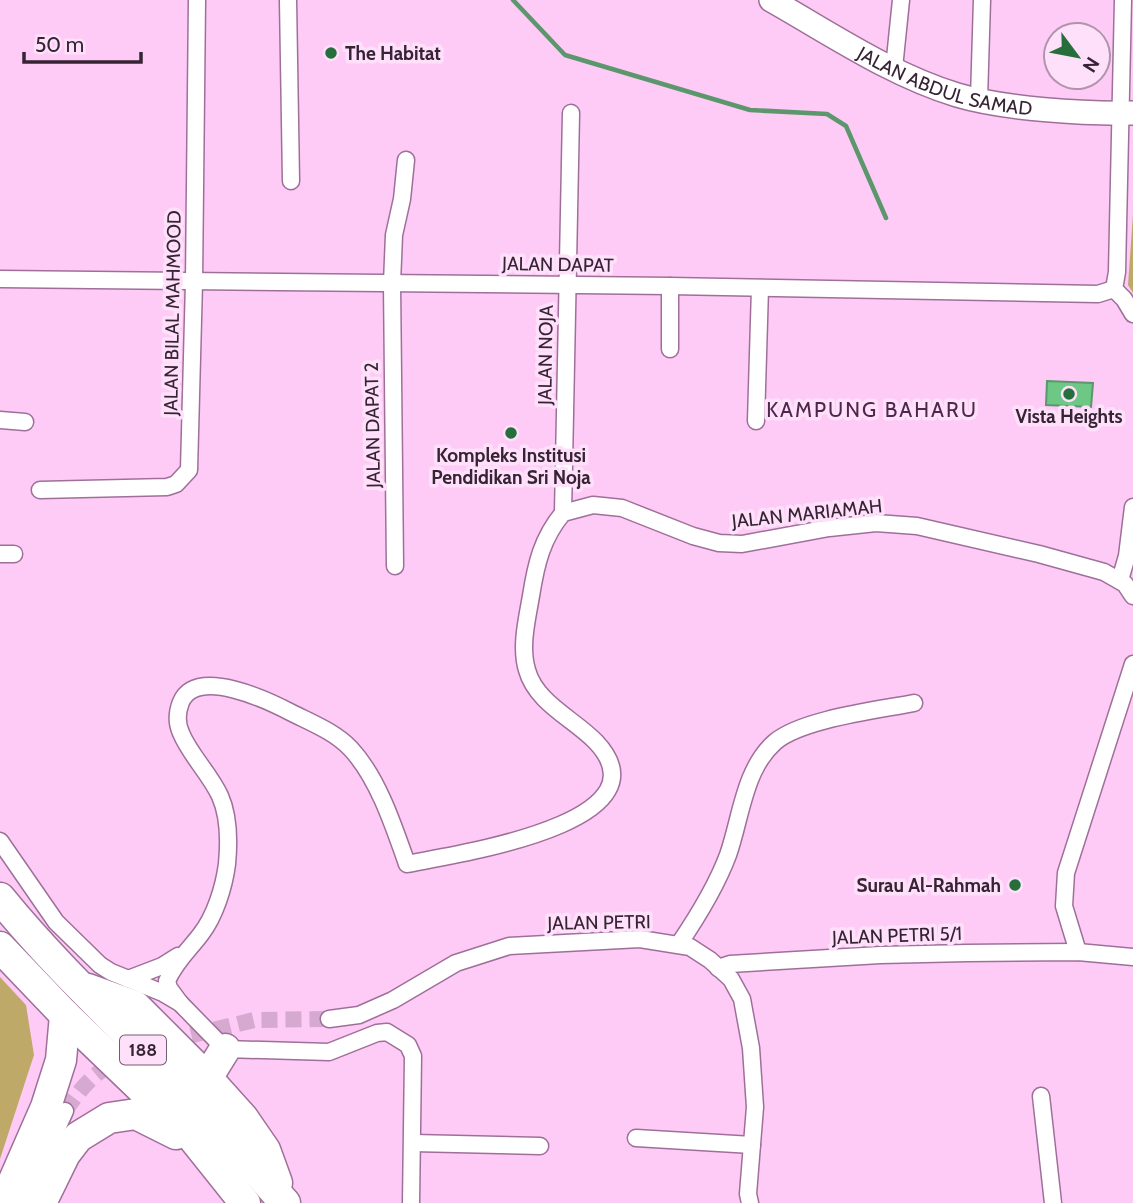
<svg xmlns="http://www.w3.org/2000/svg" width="1133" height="1203" viewBox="0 0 1133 1203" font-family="Cabin,sans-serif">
	<rect width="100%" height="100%" fill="#fecbf7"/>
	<g fill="#bfa969">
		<polygon points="1133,214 1133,293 1128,285"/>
		<polygon points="0,977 26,1005 34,1055 0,1159"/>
	</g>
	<polygon fill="#6cc884" stroke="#5c966c" stroke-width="2" points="1047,381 1093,383 1091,407 1046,405"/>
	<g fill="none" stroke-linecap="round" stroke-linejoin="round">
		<polyline stroke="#5c966c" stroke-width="4.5" points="513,0 565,55 750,110 827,114 846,126 886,218"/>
		<g stroke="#d6a9d0" stroke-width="16" stroke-dasharray="16 8" stroke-linecap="butt">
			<polyline points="168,1041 254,1020 329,1019"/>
			<path d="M 65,1111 C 80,1090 93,1072 118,1061"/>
		</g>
		<g stroke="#9e7099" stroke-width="19">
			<g id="street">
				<polyline points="288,0 291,181"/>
				<polyline points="894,68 901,0"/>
				<polyline points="979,99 982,0"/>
				<polyline points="0,279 670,286 1098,294 1114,289"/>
				<polyline points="1114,289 1117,272 1123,0"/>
				<polyline points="1114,289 1124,299 1133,314"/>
				<polyline points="670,349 670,286"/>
				<polyline points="0,420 25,422"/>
				<polyline points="756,421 760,288"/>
				<polyline points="40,490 167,487 176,484 189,470 194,282 197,0"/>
				<polyline points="563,513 571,113"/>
				<polyline points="0,554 14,554"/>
				<polyline points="395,566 392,283 394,235 402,199 406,160"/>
				<polyline points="1120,580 1127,556 1133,507"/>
				<polyline points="0,841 56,922 100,965 111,972 163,993 180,1003 225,1049 329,1052 377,1033 387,1032 408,1045 413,1056 411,1203"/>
				<path d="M 679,944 C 698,916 716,887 728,855 C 741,818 744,769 775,742 C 802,719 879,710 914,703"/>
				<polyline points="1078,952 1064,906 1066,873 1133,664"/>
				<polyline points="718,968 730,964 880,955 967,953 1078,952 1133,957"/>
				<polyline points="128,979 162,966 178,956"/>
				<path d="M 180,1003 L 169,988 L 167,981 C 175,962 189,950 201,934 C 215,916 224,887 227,864 C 229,843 229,816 220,796 C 210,774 190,755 181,733 C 176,722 177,712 181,702 C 197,666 269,701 292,713 C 312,723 335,732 351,749 C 378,778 394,827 407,864 C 450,855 673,824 596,742 C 574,719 536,703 527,670 C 520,647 527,619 531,596 C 536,564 542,538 563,513 L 593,505 L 622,508 L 693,536 L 719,543 L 742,544 L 829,528 L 876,523 L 917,526 L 1039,554 L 1104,572 L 1125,584 L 1133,596"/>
				<polyline points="329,1019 359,1015 393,1000 456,963 509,946 640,939 690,947 710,960 731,979 742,999 751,1048 755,1107 748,1194 750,1203"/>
				<polyline points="1041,1096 1053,1203"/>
				<polyline points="636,1138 752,1145"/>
				<polyline points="413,1143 540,1146"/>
				<polyline points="23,1203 65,1111"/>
			</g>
		</g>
		<g stroke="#9e7099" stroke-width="26">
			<g id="secondary">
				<path id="s1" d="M 771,0 C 831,34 891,75 957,95 C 1004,109 1084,114 1133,113"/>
			</g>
		</g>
		<g stroke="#9e7099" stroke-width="33">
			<g id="highway">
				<path d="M 0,898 C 64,977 141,1044 211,1118 C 236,1146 260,1175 285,1203"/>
				<polyline points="0,947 65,1015 193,1138 245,1203"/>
				<polyline points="88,989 135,1006 207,1078 243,1118 265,1150 277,1183"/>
				<polyline points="207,1078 225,1049"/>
				<polyline points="4,1203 46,1107 61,1060 65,1015"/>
				<polyline points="41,1203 65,1154 78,1137 109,1118 136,1114 176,1134"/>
			</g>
		</g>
		<use href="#street" stroke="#fff" stroke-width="16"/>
		<use href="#secondary" stroke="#fff" stroke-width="23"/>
		<use href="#highway" stroke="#fff" stroke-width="30"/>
	</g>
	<g fill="#266f3d" stroke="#ffe0fa" stroke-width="2.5">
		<circle cx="331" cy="53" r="7"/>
		<circle cx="1069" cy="394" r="7"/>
		<circle cx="511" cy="433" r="7"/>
		<circle cx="1015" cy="885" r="7"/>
	</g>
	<g text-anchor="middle" stroke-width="7" stroke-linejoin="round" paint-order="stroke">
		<rect fill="#ffe0fa" stroke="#725c6f" stroke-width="2" x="120" y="1035.5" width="46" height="29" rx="5"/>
		<g font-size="18" font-weight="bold" fill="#362334">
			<text x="143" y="1056">188</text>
		</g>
		<g font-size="19" font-weight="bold" fill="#362334" stroke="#ffe0fa">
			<text x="345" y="60" text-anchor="start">The Habitat</text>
			<text x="1069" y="423">Vista Heights</text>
			<text x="511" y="462">Kompleks Institusi<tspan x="511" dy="22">Pendidikan Sri Noja</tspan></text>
			<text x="1001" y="892" text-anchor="end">Surau Al-Rahmah</text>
		</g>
		<g font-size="19" fill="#362334" stroke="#ffe0fa">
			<text dy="7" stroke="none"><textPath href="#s1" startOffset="194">JALAN ABDUL SAMAD</textPath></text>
			<text transform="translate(558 264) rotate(1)" y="7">JALAN DAPAT</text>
			<text transform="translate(172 313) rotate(-89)" y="7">JALAN BILAL MAHMOOD</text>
			<text transform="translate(545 355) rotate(-89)" y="7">JALAN NOJA</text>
			<text transform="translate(372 425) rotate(-91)" y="7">JALAN DAPAT 2</text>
			<text transform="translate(807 513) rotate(-6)" y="7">JALAN MARIAMAH</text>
			<text transform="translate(599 922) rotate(-1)" y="7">JALAN PETRI</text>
			<text transform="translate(897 935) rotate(-2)" y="7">JALAN PETRI 5/1</text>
		</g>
		<g font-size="21" letter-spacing="2" fill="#50274c" stroke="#ffe0fa">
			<text x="872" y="417">KAMPUNG BAHARU</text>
		</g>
	</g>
	<g transform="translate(1077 56) rotate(122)"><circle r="33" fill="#ffe0fa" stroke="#af94ab" stroke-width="2"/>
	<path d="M0-5L12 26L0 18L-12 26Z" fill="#266f3d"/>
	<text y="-10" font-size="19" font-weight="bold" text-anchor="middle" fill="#362334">N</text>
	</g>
	<path d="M24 52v10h117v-10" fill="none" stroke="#362334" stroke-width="3.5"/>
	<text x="35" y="52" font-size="21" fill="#362334" stroke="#ffe0fa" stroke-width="5" paint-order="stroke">50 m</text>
</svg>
